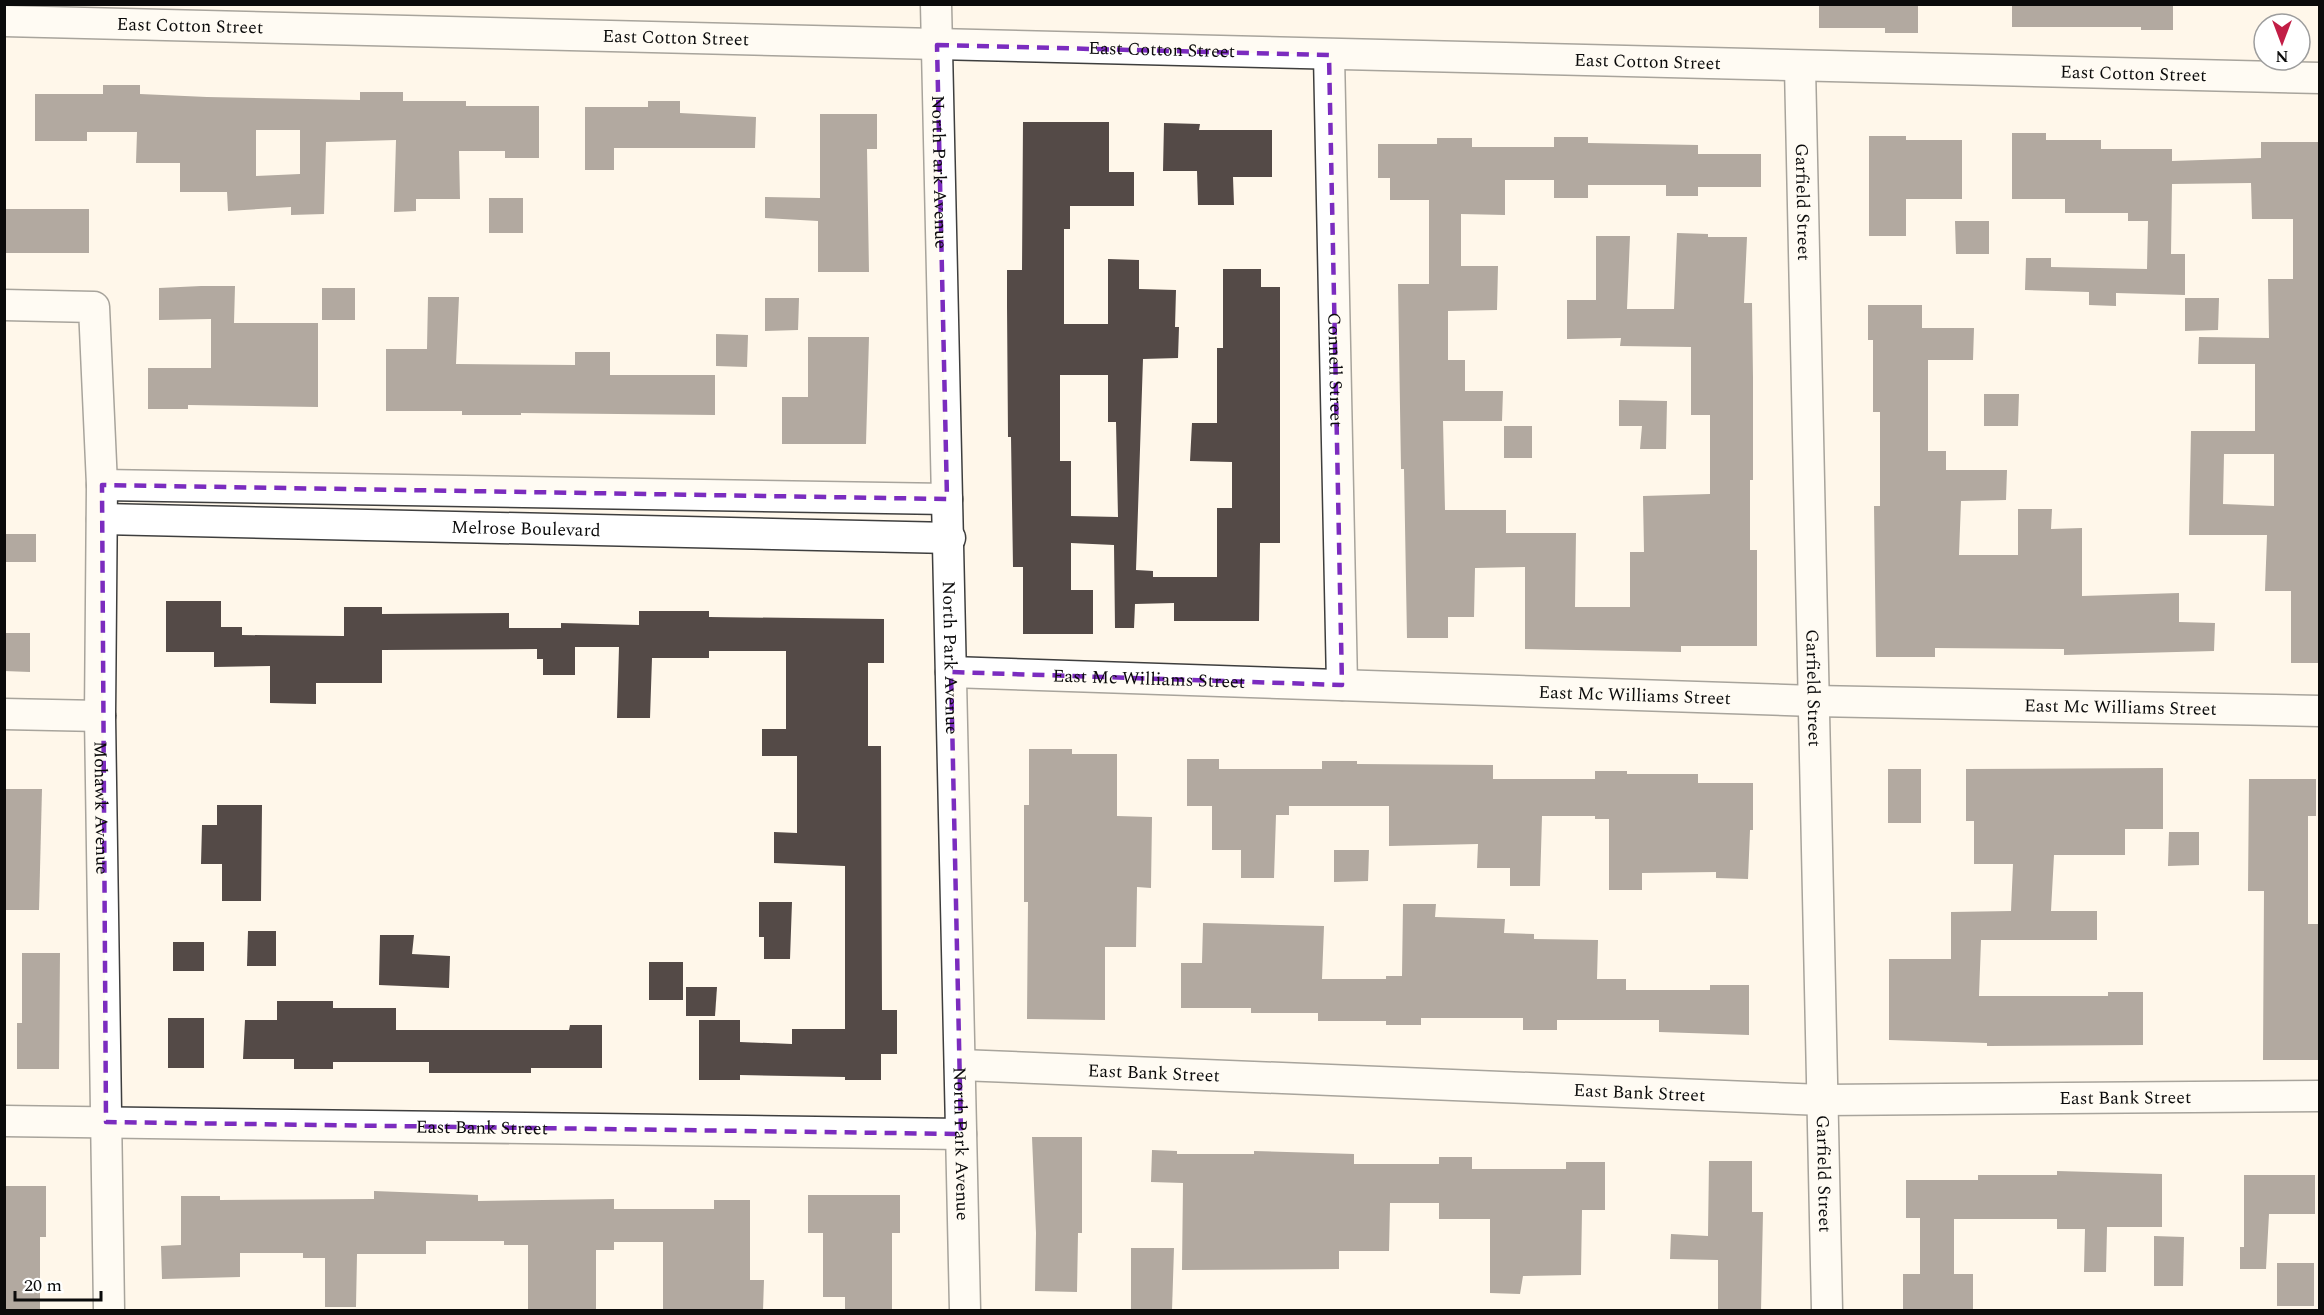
<svg xmlns="http://www.w3.org/2000/svg" width="2324" height="1315" viewBox="0 0 2324 1315" font-family="Spectral,serif">
	<rect width="100%" height="100%" fill="#fff7ea"/>
	<g fill="#544a47" fill-rule="evenodd">
		<polygon points="1819,4 1918,4 1918,33 1885,33 1885,28 1819,28"/>
		<polygon points="2012,4 2173,4 2173,30 2141,30 2141,27 2012,27"/>
		<path d="M 103,85 L 140,85 L 140,94 L 207,97 L 360,100 L 360,92 L 403,92 L 403,101 L 466,101 L 466,106 L 539,106 L 539,158 L 505,158 L 505,151 L 459,151 L 460,199 L 416,199 L 416,211 L 394,212 L 396,140 L 326,142 L 324,214 L 291,215 L 291,207 L 228,211 L 227,192 L 180,192 L 180,163 L 136,163 L 137,132 L 87,132 L 87,141 L 35,141 L 35,94 L 103,94 ZM 256,130 L 300,130 L 300,174 L 256,176 Z"/>
		<polygon points="648,101 680,101 680,113 756,117 755,148 614,148 614,170 585,170 585,107 648,107"/>
		<polygon points="820,114 877,114 877,149 867,149 869,272 818,272 818,221 765,218 765,197 820,198"/>
		<path d="M 1023,122 L 1109,122 L 1109,172 L 1134,172 L 1134,206 L 1070,206 L 1070,229 L 1064,229 L 1064,324 L 1108,324 L 1108,259 L 1139,260 L 1139,289 L 1176,290 L 1175,327 L 1179,327 L 1178,358 L 1143,359 L 1136,570 L 1153,571 L 1153,577 L 1217,577 L 1217,508 L 1232,508 L 1232,462 L 1190,461 L 1192,423 L 1217,423 L 1217,348 L 1223,348 L 1223,269 L 1261,269 L 1261,287 L 1280,287 L 1280,543 L 1260,543 L 1259,621 L 1174,621 L 1174,603 L 1135,604 L 1134,628 L 1115,628 L 1114,545 L 1071,543 L 1071,590 L 1093,590 L 1093,634 L 1023,634 L 1023,567 L 1013,567 L 1011,437 L 1008,437 L 1007,306 L 1007,270 L 1022,270 ZM 1060,375 L 1108,375 L 1108,422 L 1116,422 L 1118,517 L 1071,516 L 1071,461 L 1060,461 Z"/>
		<polygon points="1164,123 1200,124 1199,130 1272,130 1272,177 1233,177 1234,205 1198,205 1197,171 1163,171"/>
		<path d="M 2012,133 L 2046,133 L 2046,140 L 2101,140 L 2101,149 L 2172,149 L 2172,161 L 2261,158 L 2261,142 L 2319,142 L 2319,663 L 2291,663 L 2291,591 L 2265,591 L 2267,535 L 2189,535 L 2191,431 L 2255,431 L 2255,364 L 2198,364 L 2199,337 L 2269,338 L 2268,279 L 2293,279 L 2293,219 L 2252,219 L 2251,183 L 2172,184 L 2171,254 L 2185,254 L 2185,295 L 2116,293 L 2116,306 L 2089,305 L 2089,292 L 2025,290 L 2026,258 L 2051,258 L 2051,267 L 2147,269 L 2148,221 L 2128,221 L 2128,213 L 2065,213 L 2065,199 L 2012,199 ZM 2224,454 L 2274,454 L 2274,506 L 2223,504 Z"/>
		<polygon points="1869,136 1906,136 1906,140 1962,140 1962,199 1906,199 1906,236 1869,236"/>
		<polygon points="1554,137 1588,137 1588,143 1698,145 1698,154 1761,154 1761,187 1698,187 1698,196 1666,196 1666,185 1588,185 1588,198 1554,198 1554,180 1505,180 1505,215 1461,214 1461,266 1498,266 1497,310 1448,311 1448,360 1465,360 1465,391 1503,391 1502,421 1443,421 1445,510 1506,510 1506,533 1576,533 1575,607 1630,607 1630,552 1644,552 1643,496 1710,494 1710,415 1691,415 1691,347 1620,346 1621,338 1567,339 1567,300 1596,300 1596,236 1630,236 1627,309 1674,309 1677,233 1708,234 1708,237 1747,237 1744,303 1752,303 1753,378 1753,480 1750,480 1750,550 1757,550 1757,646 1681,646 1681,652 1525,649 1525,567 1475,568 1474,617 1448,617 1448,638 1407,638 1404,469 1401,469 1398,284 1429,284 1429,200 1390,200 1390,178 1378,178 1378,144 1437,144 1437,138 1472,138 1472,147 1554,147"/>
		<rect x="489" y="198" width="34" height="35"/>
		<rect x="4" y="209" width="85" height="44"/>
		<polygon points="1955,221 1989,221 1989,254 1956,254"/>
		<polygon points="201,286 235,286 234,323 318,323 318,407 188,405 188,409 148,409 148,368 211,368 211,319 159,320 159,288"/>
		<rect x="322" y="288" width="33" height="32"/>
		<polygon points="428,297 459,297 456,364 575,365 575,352 610,352 610,375 715,375 715,415 521,413 521,415 462,415 462,411 386,411 386,349 427,349"/>
		<polygon points="765,298 799,298 798,330 765,331"/>
		<polygon points="2185,298 2219,298 2218,330 2185,331"/>
		<polygon points="1868,305 1922,305 1922,328 1974,328 1973,360 1928,360 1928,451 1946,451 1946,470 2007,470 2006,500 1961,501 1959,555 2018,555 2018,509 2052,509 2051,529 2082,528 2082,596 2179,593 2179,622 2215,623 2214,651 2064,655 2064,649 1935,648 1935,657 1876,657 1874,506 1880,506 1880,412 1873,412 1873,340 1868,340"/>
		<polygon points="716,334 748,335 747,367 716,366"/>
		<polygon points="808,337 869,337 866,444 782,444 782,397 808,397"/>
		<polygon points="1984,394 2019,394 2018,426 1984,426"/>
		<polygon points="1619,400 1667,401 1666,449 1640,449 1642,426 1619,426"/>
		<rect x="1504" y="426" width="28" height="32"/>
		<rect x="4" y="534" width="32" height="28"/>
		<polygon points="166,601 221,601 221,627 242,627 242,635 344,636 344,607 382,607 382,614 509,613 509,628 561,628 561,623 639,625 639,611 709,611 709,617 884,619 884,663 868,663 868,746 881,746 882,1010 897,1010 897,1054 881,1054 881,1080 845,1080 845,1077 740,1075 740,1080 699,1080 699,1020 740,1020 740,1042 792,1044 792,1029 845,1029 845,866 774,863 774,832 797,833 797,756 762,756 762,729 786,729 786,651 709,651 709,658 652,658 650,718 617,718 619,647 575,647 575,675 543,675 543,659 537,659 537,649 382,650 382,683 316,683 316,704 270,703 270,666 214,667 214,652 166,652"/>
		<polygon points="4,633 30,633 30,672 4,671"/>
		<polygon points="1029,749 1072,749 1072,754 1117,754 1117,816 1152,817 1151,888 1137,887 1136,947 1105,947 1105,1020 1027,1019 1028,902 1024,902 1024,805 1029,805"/>
		<polygon points="1187,759 1219,759 1219,769 1322,769 1322,761 1357,761 1357,764 1493,765 1493,779 1595,779 1595,771 1627,771 1627,774 1698,774 1698,783 1753,783 1753,830 1750,830 1748,879 1716,878 1716,872 1642,873 1642,890 1609,890 1609,819 1595,819 1595,816 1542,816 1540,886 1510,886 1510,868 1477,868 1478,844 1389,846 1389,806 1289,806 1289,815 1276,815 1274,878 1241,878 1241,850 1212,850 1212,806 1187,806"/>
		<polygon points="2163,768 2163,829 2125,829 2125,855 2054,855 2051,911 2097,911 2097,940 1981,940 1979,996 2108,996 2108,992 2143,992 2143,1045 1987,1046 1987,1043 1889,1040 1889,959 1951,959 1951,912 2011,911 2013,864 1974,864 1974,821 1966,821 1966,769"/>
		<rect x="1888" y="769" width="33" height="54"/>
		<polygon points="2249,779 2316,779 2316,816 2308,816 2308,924 2319,924 2318,1060 2263,1060 2264,891 2248,891"/>
		<polygon points="4,789 42,789 39,910 4,910"/>
		<polygon points="217,805 262,805 261,901 222,901 222,864 201,864 202,825 217,825"/>
		<polygon points="2169,832 2199,832 2199,865 2168,866"/>
		<polygon points="1334,850 1369,850 1368,881 1334,882"/>
		<polygon points="759,902 792,902 790,959 764,959 764,937 759,937"/>
		<polygon points="1403,904 1436,904 1435,917 1505,919 1504,933 1534,934 1534,939 1598,940 1597,979 1626,979 1626,990 1710,990 1710,985 1749,985 1749,1035 1659,1032 1659,1020 1557,1020 1557,1030 1523,1030 1523,1018 1421,1018 1421,1025 1386,1025 1386,1021 1318,1021 1318,1013 1251,1013 1251,1008 1181,1008 1181,963 1202,963 1203,923 1324,926 1322,979 1386,979 1386,976 1402,976"/>
		<polygon points="248,931 276,931 276,966 247,966"/>
		<polygon points="380,935 414,935 412,954 450,956 449,988 379,985"/>
		<rect x="173" y="942" width="31" height="29"/>
		<polygon points="22,953 60,953 59,1069 17,1069 17,1023 22,1023"/>
		<rect x="649" y="962" width="34" height="38"/>
		<polygon points="686,987 717,987 715,1016 686,1016"/>
		<polygon points="277,1001 333,1001 333,1008 396,1008 396,1030 569,1030 570,1025 602,1025 602,1068 531,1068 531,1073 429,1073 429,1062 333,1062 333,1069 294,1069 294,1059 243,1059 245,1020 277,1020"/>
		<rect x="168" y="1018" width="36" height="50"/>
		<polygon points="1032,1137 1082,1137 1082,1233 1078,1233 1077,1292 1035,1291 1036,1233"/>
		<polygon points="1152,1150 1177,1151 1177,1154 1254,1154 1254,1151 1354,1154 1354,1164 1439,1164 1439,1157 1472,1157 1472,1169 1566,1169 1566,1162 1605,1162 1605,1210 1582,1210 1581,1275 1523,1276 1520,1294 1490,1293 1490,1219 1439,1219 1439,1203 1390,1203 1389,1251 1339,1251 1339,1269 1182,1270 1183,1183 1151,1182"/>
		<polygon points="1709,1161 1752,1161 1752,1212 1763,1212 1761,1311 1718,1311 1718,1260 1670,1259 1671,1234 1708,1236"/>
		<polygon points="2057,1171 2162,1174 2162,1227 2107,1227 2106,1272 2084,1272 2085,1229 2057,1229 2057,1219 1954,1219 1954,1274 1973,1274 1973,1311 1903,1311 1903,1274 1920,1274 1920,1218 1906,1218 1906,1180 1978,1180 1978,1175 2057,1175"/>
		<polygon points="2244,1175 2315,1175 2315,1214 2269,1214 2266,1269 2240,1269 2240,1247 2244,1247"/>
		<polygon points="4,1186 46,1186 46,1237 40,1237 40,1311 4,1311"/>
		<polygon points="374,1191 478,1195 478,1201 614,1199 614,1209 714,1209 714,1200 750,1200 750,1280 764,1280 763,1311 663,1311 663,1242 614,1242 614,1250 596,1250 596,1311 528,1309 528,1245 504,1245 504,1241 426,1241 426,1254 357,1254 356,1307 325,1307 325,1258 303,1258 303,1253 240,1253 240,1277 162,1279 161,1246 181,1245 181,1196 220,1196 220,1200 374,1199"/>
		<polygon points="808,1195 900,1195 900,1233 892,1233 892,1311 845,1311 845,1297 823,1297 823,1233 808,1233"/>
		<polygon points="2154,1236 2184,1237 2183,1286 2154,1286"/>
		<polygon points="1131,1248 1174,1248 1172,1311 1131,1311"/>
		<rect x="2277" y="1263" width="37" height="43"/>
	</g>
	<g fill="none" stroke-linecap="round" stroke-linejoin="round">
		<g stroke="#3e3e3e" stroke-width="33">
			<g id="minor">
				<path id="s1" d="M 936,4 L 965,1310"/>
				<path id="s2" d="M 4,21 L 2320,78"/>
				<path id="s3" d="M 1329,55 L 1342,685"/>
				<path id="s4" d="M 1800,67 L 1827,1310"/>
				<path id="s5" d="M 4,305 L 94,307 L 102,485 L 100,716 L 109,1310"/>
				<polyline points="102,485 947,499"/>
				<path id="s6" d="M 102,519 L 950,538"/>
				<path id="s7" d="M 951,672 L 1814,701 L 2320,711"/>
				<polyline points="4,714 100,716"/>
				<path id="s8" d="M 960,1065 L 1823,1100 L 2320,1096"/>
				<path id="s9" d="M 4,1121 L 961,1134"/>
			</g>
		</g>
		<use href="#minor" stroke="#fff" stroke-width="30"/>
	</g>
	<path d="M0 0H2324V1315H0ZM 937,45 L 1329,55 L 1342,685 L 951,672 L 961,1134 L 106,1122 L 102,485 L 947,499 Z" fill="#fff7ea" fill-opacity=".55" fill-rule="evenodd"/>
	<path fill="none" stroke="#7b2cbf" stroke-width="4.5" stroke-dasharray="12 8" stroke-linejoin="round" d="M 937,45 L 1329,55 L 1342,685 L 951,672 L 961,1134 L 106,1122 L 102,485 L 947,499 Z"/>
	<g text-anchor="middle" stroke-width="6" stroke-linejoin="round" paint-order="stroke">
		<g font-size="18" fill="#0b0b0b" stroke="#fff">
			<text dy="6" stroke="none"><textPath href="#s2" startOffset="186">East Cotton Street</textPath></text>
			<text dy="6" stroke="none"><textPath href="#s2" startOffset="672">East Cotton Street</textPath></text>
			<text dy="6" stroke="none"><textPath href="#s2" startOffset="1158">East Cotton Street</textPath></text>
			<text dy="6" stroke="none"><textPath href="#s2" startOffset="1644">East Cotton Street</textPath></text>
			<text dy="6" stroke="none"><textPath href="#s2" startOffset="2130">East Cotton Street</textPath></text>
			<text dy="6" stroke="none"><textPath href="#s1" startOffset="168">North Park Avenue</textPath></text>
			<text dy="6" stroke="none"><textPath href="#s4" startOffset="135">Garfield Street</textPath></text>
			<text dy="6" stroke="none"><textPath href="#s3" startOffset="315">Connell Street</textPath></text>
			<text dy="6" stroke="none"><textPath href="#s6" startOffset="424">Melrose Boulevard</textPath></text>
			<text dy="6" stroke="none"><textPath href="#s1" startOffset="654">North Park Avenue</textPath></text>
			<text dy="6" stroke="none"><textPath href="#s7" startOffset="198">East Mc Williams Street</textPath></text>
			<text dy="6" stroke="none"><textPath href="#s4" startOffset="621">Garfield Street</textPath></text>
			<text dy="6" stroke="none"><textPath href="#s7" startOffset="684">East Mc Williams Street</textPath></text>
			<text dy="6" stroke="none"><textPath href="#s7" startOffset="1170">East Mc Williams Street</textPath></text>
			<text dy="6" stroke="none"><textPath href="#s5" startOffset="591">Mohawk Avenue</textPath></text>
			<text dy="6" stroke="none"><textPath href="#s8" startOffset="194">East Bank Street</textPath></text>
			<text dy="6" stroke="none"><textPath href="#s8" startOffset="680">East Bank Street</textPath></text>
			<text dy="6" stroke="none"><textPath href="#s8" startOffset="1166">East Bank Street</textPath></text>
			<text dy="6" stroke="none"><textPath href="#s9" startOffset="478">East Bank Street</textPath></text>
			<text dy="6" stroke="none"><textPath href="#s1" startOffset="1140">North Park Avenue</textPath></text>
			<text dy="6" stroke="none"><textPath href="#s4" startOffset="1107">Garfield Street</textPath></text>
		</g>
	</g>
	<rect width="2324" height="1315" fill="none" stroke="#0b0b0b" stroke-width="12"/>
	<g transform="translate(2282 42) rotate(180)"><circle r="28" fill="#ffffff" stroke="#9d9d9d" stroke-width="1.5"/>
	<path d="M0-4.5L10 22L0 15L-10 22Z" fill="#c21d45"/>
	<text y="-9" font-size="16" font-weight="bold" text-anchor="middle" fill="#0b0b0b">N</text>
	</g>
	<path d="M15 1291v9h86v-9" fill="none" stroke="#0b0b0b" stroke-width="3"/>
	<text x="24" y="1291" font-size="18" fill="#0b0b0b" stroke="#ffffff" stroke-width="4.5" paint-order="stroke">20 m</text>
</svg>
